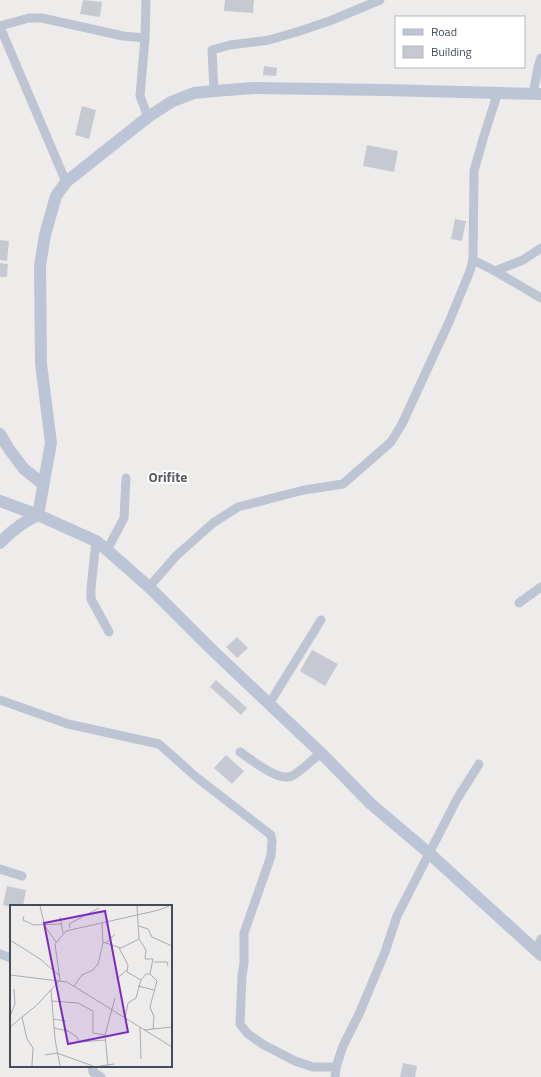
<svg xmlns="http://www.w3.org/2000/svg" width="541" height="1077" viewBox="0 0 541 1077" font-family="'Titillium Web',sans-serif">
	<rect width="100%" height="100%" fill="#eeebeb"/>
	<g fill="#c7c9d2">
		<polygon points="83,0 102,2 100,17 80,14"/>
		<polygon points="225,0 254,0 253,13 224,11"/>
		<polygon points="264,66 277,68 276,76 263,75"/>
		<polygon points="82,106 96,110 89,139 75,135"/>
		<polygon points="367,145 398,151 394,172 363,166"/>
		<polygon points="455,219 466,221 462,241 451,239"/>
		<polygon points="0,240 9,241 7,261 0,260"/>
		<polygon points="0,263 8,264 7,277 0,277"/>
		<polygon points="237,637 248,648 237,658 226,647"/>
		<polygon points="312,650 338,664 325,686 300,671"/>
		<polygon points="216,680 247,708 241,715 210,687"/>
		<polygon points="226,755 244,771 232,784 214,768"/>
		<polygon points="7,886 26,890 23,906 11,907 3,905"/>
		<polygon points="403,1063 417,1066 415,1077 400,1077"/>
	</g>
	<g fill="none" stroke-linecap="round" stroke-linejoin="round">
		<g stroke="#bdc5d2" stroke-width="9">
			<polyline points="146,0 145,38 140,96 148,117"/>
			<polyline points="0,26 29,18 42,18 123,36 145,38"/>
			<polyline points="0,27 66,182"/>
			<polyline points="214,91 212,50 230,45 269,40 300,31 332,20 380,0"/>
			<polyline points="533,94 538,67 541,58"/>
			<polyline points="473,260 495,271 541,298"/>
			<polyline points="495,271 523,260 541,248"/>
			<polyline points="96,541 91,588 91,599 109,632"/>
			<polyline points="107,550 124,518 126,478"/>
			<polyline points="149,587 176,556 213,523 238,507 304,490 343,484 391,442 402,424 449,322 470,271 473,260 474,171 483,139 498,92"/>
			<polyline points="519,603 541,587"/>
			<polyline points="0,700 68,724 159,744 196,777 271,835 272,841 271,856 244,933 244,963 242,976 240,1024 248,1034 264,1045 295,1061 313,1067 336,1067"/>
			<polyline points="269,704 321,620"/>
			<path d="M 240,752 C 252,760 278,782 292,776 C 299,773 314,758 321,753"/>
			<polyline points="0,869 22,876"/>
			<polyline points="536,950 541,939"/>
			<polyline points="0,954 11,958"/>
			<polyline points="92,1066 93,1072 101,1077"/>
			<polyline points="335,1077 336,1067 343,1046 360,1012 385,952 397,916 457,799 479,764"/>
		</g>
		<g stroke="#bcc5d6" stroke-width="12">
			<polyline points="0,434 9,449 24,469 43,484"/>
			<polyline points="0,501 38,515 96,541 107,550 149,587 208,646 321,753 371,804 430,854 541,955"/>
			<path d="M 0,543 C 11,531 23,522 38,515 L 51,443 L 41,364 L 40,266 L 45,235 L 56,196 L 66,182 L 148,117 L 171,102 L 194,93 L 214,91 L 254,88 L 385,90 L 541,94"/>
		</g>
	</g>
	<g text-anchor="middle" stroke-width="3.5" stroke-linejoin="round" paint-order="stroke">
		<g font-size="14" font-weight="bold" fill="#585b61" stroke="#fff">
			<text x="168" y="482">Orifite</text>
		</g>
	</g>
	<g transform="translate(10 905)">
		<rect width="162" height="162" fill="#eeebeb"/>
		<path fill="none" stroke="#aaabb1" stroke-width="1" d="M 30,1 L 35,21 L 46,37M 127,1 L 129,34 L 136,45 L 135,54 L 143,54 L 140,69 L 147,76 L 140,102 L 144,112 L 143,124M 14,11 L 13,15 L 24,20 L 51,19M 50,12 L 53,28M 129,21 L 138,24 L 142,32 L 162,41M 60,23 L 59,19 L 89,3M 0,35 L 30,54 L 50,71M 93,37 L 111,43 L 129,34M 96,38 L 105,29M 109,43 L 118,60 L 117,67 L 131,75M 144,57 L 157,57 L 158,61M 0,70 L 57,77 L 162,142M 106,74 L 117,65M 64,81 L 72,70 L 83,65 L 88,59 L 93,38 L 92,18M 128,81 L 144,85M 41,85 L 45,134 L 50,161M 42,96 L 68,98 L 83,106 L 83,128 L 95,130M 0,111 L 5,99 L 4,84M 12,112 L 17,134 L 23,143 L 22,161M 115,113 L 118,98 L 126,93 L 131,75 L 136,69 L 140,69M 43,114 L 56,116M 0,122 L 28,99 L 50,75 L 45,39 L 56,26 L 149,5 L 159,1M 0,123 L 0,157M 44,123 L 58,126 L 67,132 L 69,137 L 96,135M 130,123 L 131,154M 134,125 L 162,122M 35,150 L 47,148 L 83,161M 90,161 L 104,159M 98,161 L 95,130 L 105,93"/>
		<path fill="#7b2cbf" fill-opacity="0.15" stroke="#7b2cbf" stroke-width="2" d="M 95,6 L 118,127 L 58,139 L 34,18 Z"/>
		<rect width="162" height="162" fill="none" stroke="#434c5a" stroke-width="2"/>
	</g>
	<rect x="395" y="16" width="130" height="52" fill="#ffffff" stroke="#b4b7bd"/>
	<rect x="403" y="29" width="20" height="6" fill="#bcc5d6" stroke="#b4b7bd"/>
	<text x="431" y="36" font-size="12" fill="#434c5a">Road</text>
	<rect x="403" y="46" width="20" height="12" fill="#c7c9d2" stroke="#b4b7bd"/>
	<text x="431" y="56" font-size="12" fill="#434c5a">Building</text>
</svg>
